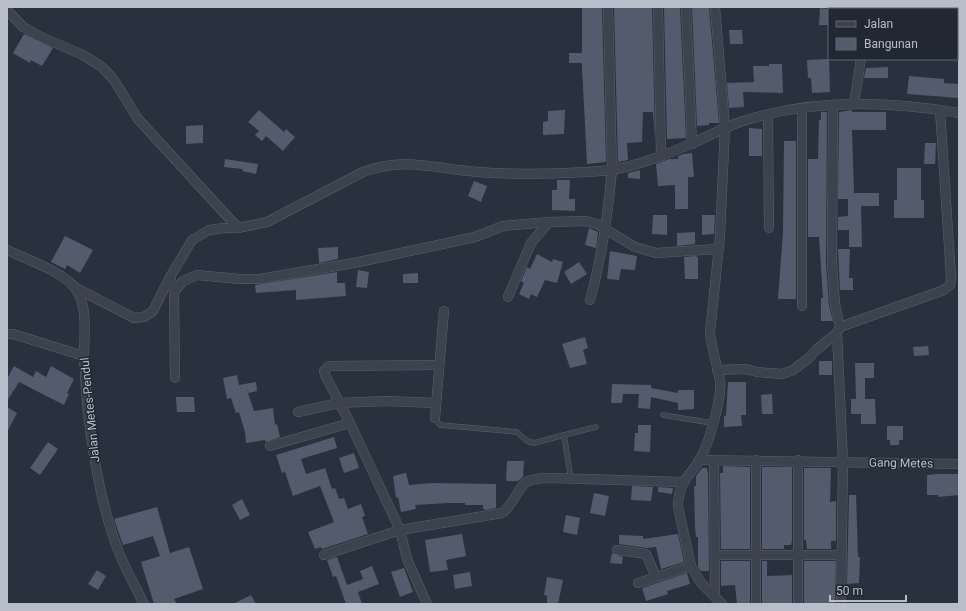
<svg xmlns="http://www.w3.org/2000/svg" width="966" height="611" viewBox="0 0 966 611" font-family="Roboto,sans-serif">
	<rect width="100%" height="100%" fill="#28313e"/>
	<g fill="#535c6c">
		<polygon points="582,7 602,7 606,162 587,164 582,67 582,63 569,63 569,53 582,53"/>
		<polygon points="614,7 652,7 655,140 653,112 643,112 642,142 627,143 628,160 618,162"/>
		<polygon points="664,7 680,7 686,138 667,139"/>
		<polygon points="692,7 709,7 719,123 709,123 709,125 697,126"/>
		<polygon points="820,8 829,9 829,25 819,25"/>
		<polygon points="729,30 742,30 743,44 730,44"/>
		<polygon points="24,34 53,48 42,66 31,60 30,63 13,53"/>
		<polygon points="829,59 830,92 812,93 811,78 808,78 807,60"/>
		<polygon points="769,64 782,64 783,93 743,92 744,107 729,108 727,83 754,82 753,66 769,66"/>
		<polygon points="888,67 888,78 864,78 866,68"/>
		<polygon points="909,76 944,79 944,83 959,84 959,98 907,94"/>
		<polygon points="259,110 284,132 286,129 295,137 283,151 266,136 262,141 255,135 259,131 248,122"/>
		<polygon points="565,110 564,134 543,135 543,122 548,121 548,111"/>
		<polygon points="852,110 852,112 886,112 886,130 852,130 854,193 879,193 879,206 861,206 862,247 849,247 849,230 838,230 838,217 848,216 848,199 838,199 839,112"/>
		<polygon points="821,112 827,112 826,263 829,305 833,321 821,321 821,298 823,298 819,237 808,237 808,159 818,159 819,120 821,120"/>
		<polygon points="203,125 203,143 186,144 186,126"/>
		<polygon points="749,128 762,129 762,156 749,156"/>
		<polygon points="784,141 796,141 796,299 778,299 783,232"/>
		<polygon points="925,143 936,143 935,164 924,164"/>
		<polygon points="692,153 694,177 688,177 688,209 675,209 675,185 658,186 656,164 669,159 678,159 678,156 683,154"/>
		<polygon points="225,159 258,164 256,174 242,171 243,169 224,167"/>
		<polygon points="897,168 921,168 921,200 924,200 924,218 894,218 894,200 897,200"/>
		<polygon points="640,170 640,179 628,178 628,173"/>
		<polygon points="557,180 570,180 569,199 575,199 575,211 552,210 552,190 557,190"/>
		<polygon points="474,181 487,186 481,202 468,196"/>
		<polygon points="653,215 667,215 667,235 652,234"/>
		<polygon points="702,215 715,215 714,234 702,235"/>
		<polygon points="589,228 598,232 596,248 585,245"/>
		<polygon points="695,232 695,244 677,246 677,233"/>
		<polygon points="65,236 93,250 80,273 67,265 65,269 51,262"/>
		<polygon points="338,247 338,259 319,263 318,248"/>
		<polygon points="838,249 850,249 849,278 853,278 853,290 840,290"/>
		<polygon points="610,251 637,256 635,270 621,269 619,280 607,279"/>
		<polygon points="537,254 552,262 553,259 563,262 557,283 545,280 537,297 531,294 529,299 519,294 524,283 521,281 527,267 530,269"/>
		<polygon points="696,256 698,258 698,279 685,279 684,257"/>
		<polygon points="579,262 587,274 571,284 564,272"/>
		<polygon points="358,270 369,272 367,288 356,287"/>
		<polygon points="337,272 337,283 345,283 346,296 296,300 296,290 256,293 255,285"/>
		<polygon points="418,273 418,283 403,283 403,274"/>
		<polygon points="585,337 588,348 583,350 587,364 570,368 562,344"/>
		<polygon points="928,346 929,355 914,356 913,347"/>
		<rect x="819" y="361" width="13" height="14"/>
		<polygon points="855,363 874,363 874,378 865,378 865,399 875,399 876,424 861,424 861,414 851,414 851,399 856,399"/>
		<polygon points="14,366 33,377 36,371 46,377 51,366 74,379 67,393 69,394 64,405 19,382 7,401 7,379"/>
		<polygon points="237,375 239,385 256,382 257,391 248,393 254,411 273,408 275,425 277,424 280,437 266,442 265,440 246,443 245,432 239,412 236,413 231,398 227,399 223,378"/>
		<polygon points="728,382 746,382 746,415 741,415 742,426 724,427 724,416 726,416"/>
		<polygon points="612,384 651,385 651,388 678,393 678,390 694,390 694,409 678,410 678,403 651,397 650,409 638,408 639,394 623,394 622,403 611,403"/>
		<polygon points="772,394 773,414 762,414 761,395"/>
		<polygon points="176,397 194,397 195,412 177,412"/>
		<polygon points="7,407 17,413 7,432"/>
		<polygon points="638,425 651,425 650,452 634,451 635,433 638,433"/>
		<polygon points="887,426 903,426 903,440 899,440 899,445 890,445 890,440 887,440"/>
		<polygon points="334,437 337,448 301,459 306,474 325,468 332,489 335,488 339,499 344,498 348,509 361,504 365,516 362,517 368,534 322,549 321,547 315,549 308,532 334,522 320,486 293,496 285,472 282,473 276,455"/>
		<polygon points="48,442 58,449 40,475 30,468"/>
		<polygon points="354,453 359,468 344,473 339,458"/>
		<polygon points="507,461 524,461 523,477 518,481 506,481"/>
		<polygon points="723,466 750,467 750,549 721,549 720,473 723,473"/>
		<polygon points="762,467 792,467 792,540 791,545 784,545 784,549 762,549"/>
		<polygon points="702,468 707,468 708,473 709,571 701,571 698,567 698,537 696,537 695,527 694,486 696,486 696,476"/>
		<polygon points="804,468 831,468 830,502 836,501 836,541 831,541 831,549 807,549 806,540 804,540"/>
		<polygon points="406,473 409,485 431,483 496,484 496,508 486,510 483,509 483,505 465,505 465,503 448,503 415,505 416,509 401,512 398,497 396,498 393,476"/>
		<polygon points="938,474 958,474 959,495 938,497 938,495 927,495 927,475"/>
		<polygon points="632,486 653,487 651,501 631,500"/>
		<polygon points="658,487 673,488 672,494 658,492"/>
		<polygon points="594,493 609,496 605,516 590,513"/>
		<polygon points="849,495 856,495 858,557 860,557 859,583 847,584"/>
		<polygon points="242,499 250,515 240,520 232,505"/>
		<polygon points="157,507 170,553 189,547 203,589 174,599 177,604 154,604 141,562 160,556 153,536 123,545 114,519"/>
		<polygon points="566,515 580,518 577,535 563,532"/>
		<polygon points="462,534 466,556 446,560 448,570 430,572 425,540"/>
		<polygon points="678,534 684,562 661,569 656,547 647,548 619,544 619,535 643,536 643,539"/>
		<polygon points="612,553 623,557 622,564 610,563"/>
		<polygon points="337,557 347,585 363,579 360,571 372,566 379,584 358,592 362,604 346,604 336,576 333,577 327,560"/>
		<polygon points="721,561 750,561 750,604 737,604 735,585 721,586"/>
		<polygon points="762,561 767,561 767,576 792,575 792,604 762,604"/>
		<polygon points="804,561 836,561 835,604 804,604"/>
		<polygon points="404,568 413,592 400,597 391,572"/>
		<polygon points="97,570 106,576 98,590 88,584"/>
		<polygon points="470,572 472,586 455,589 453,575"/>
		<polygon points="687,573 690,584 667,591 668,594 646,601 642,588"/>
		<polygon points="547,577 563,580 558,604 547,604 547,596 544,595"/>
		<polygon points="251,595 256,604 233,604"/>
	</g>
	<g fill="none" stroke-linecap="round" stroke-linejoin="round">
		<g stroke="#5a616c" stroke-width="5.5">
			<g id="service">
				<polyline points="663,415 712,423"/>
				<polyline points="435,418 440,425 517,432 527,441 534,443 564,435 571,480"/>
				<polyline points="564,435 596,427"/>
			</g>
		</g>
		<g stroke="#5a616c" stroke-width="10">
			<g id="minor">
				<path d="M 608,7 L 612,170 C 640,165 667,154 693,143 C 709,136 723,128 740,122 C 809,99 888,101 959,113"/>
				<polyline points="658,7 661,156"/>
				<polyline points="686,7 692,144"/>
				<path d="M 715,7 L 725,127 L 720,236 L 710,333 C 712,350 717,365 720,381 C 722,397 710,438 703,453 C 693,476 678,478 678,507 L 691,566 L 701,583 L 722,604"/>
				<polyline points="952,7 959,10"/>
				<polyline points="869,9 869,7"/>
				<polyline points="7,10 22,26 39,36 83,55 102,67 114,80 138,119 238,228"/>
				<polyline points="854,104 861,59"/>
				<polyline points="833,105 832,263 835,304 840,327"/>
				<polyline points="768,115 769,228"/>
				<path d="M 7,250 C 26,259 67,273 77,291 C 88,308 84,336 84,356 C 85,375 86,394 88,413 C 94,461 102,510 120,555 C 127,572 136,588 144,604"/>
				<polyline points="170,277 174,292 183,281 197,275 239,279 260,279 359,262 475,237 503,226 549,222"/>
				<path d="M 76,288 L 134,318 L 144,317 L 153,311 L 170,277 L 192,240 L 209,230 L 224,228 L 238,228 L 267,222 L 363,172 C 407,156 434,169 478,172 C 522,175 568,174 612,170 C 608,214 602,257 590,300"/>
				<polyline points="174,292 175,378"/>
				<polyline points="508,297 531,243 549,222 586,221 597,224 635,247 656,253 718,249"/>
				<polyline points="802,306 802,109"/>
				<polyline points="7,334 13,334 84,356"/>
				<polyline points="717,370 746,369 757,372 782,374 793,370 809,358 816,350 837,333"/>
				<polyline points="298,412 339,403 386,401 436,403"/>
				<polyline points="435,418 444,311"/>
				<polyline points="270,446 350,423"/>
				<polyline points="699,460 959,464"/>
				<polyline points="714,460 715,596"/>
				<polyline points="756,460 756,604"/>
				<polyline points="617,550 646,554 656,577"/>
				<path d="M 324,555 L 400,530 L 502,513 C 513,505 516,492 525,483 C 531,478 545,478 553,478 L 682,482"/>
				<polyline points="715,555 842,555"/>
				<polyline points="638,583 691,566"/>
				<polyline points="427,604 407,559 400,530 350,423 325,375 324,371 329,366 438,365"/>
				<polyline points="798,604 798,460"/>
				<polyline points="841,604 843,462 837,333 840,327 944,290 950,285 951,277 940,110"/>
			</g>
		</g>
		<use href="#service" stroke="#3c434e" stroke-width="4.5"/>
		<use href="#minor" stroke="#3c434e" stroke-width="9"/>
	</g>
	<g text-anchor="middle" stroke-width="3" stroke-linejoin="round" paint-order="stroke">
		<g font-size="12" fill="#b8bec9" stroke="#212833">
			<text transform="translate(90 410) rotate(-96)" y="4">Jalan Metes-Pendul</text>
			<text transform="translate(901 463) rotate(1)" y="4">Gang Metes</text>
		</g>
	</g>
	<rect width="966" height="611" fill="none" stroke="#b8bec9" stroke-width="16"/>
	<rect x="828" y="8" width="130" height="52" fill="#212833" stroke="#5d646f"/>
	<rect x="836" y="21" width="20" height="6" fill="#3c434e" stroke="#5d646f"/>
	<text x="864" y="28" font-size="12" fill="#b8bec9">Jalan</text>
	<rect x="836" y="38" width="20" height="12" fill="#535c6c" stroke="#5d646f"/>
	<text x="864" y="48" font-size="12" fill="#b8bec9">Bangunan</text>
	<path d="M830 595v6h76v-6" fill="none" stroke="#b8bec9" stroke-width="2"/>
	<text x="836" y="595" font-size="12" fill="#b8bec9" stroke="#212833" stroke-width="3" paint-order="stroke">50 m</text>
</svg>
